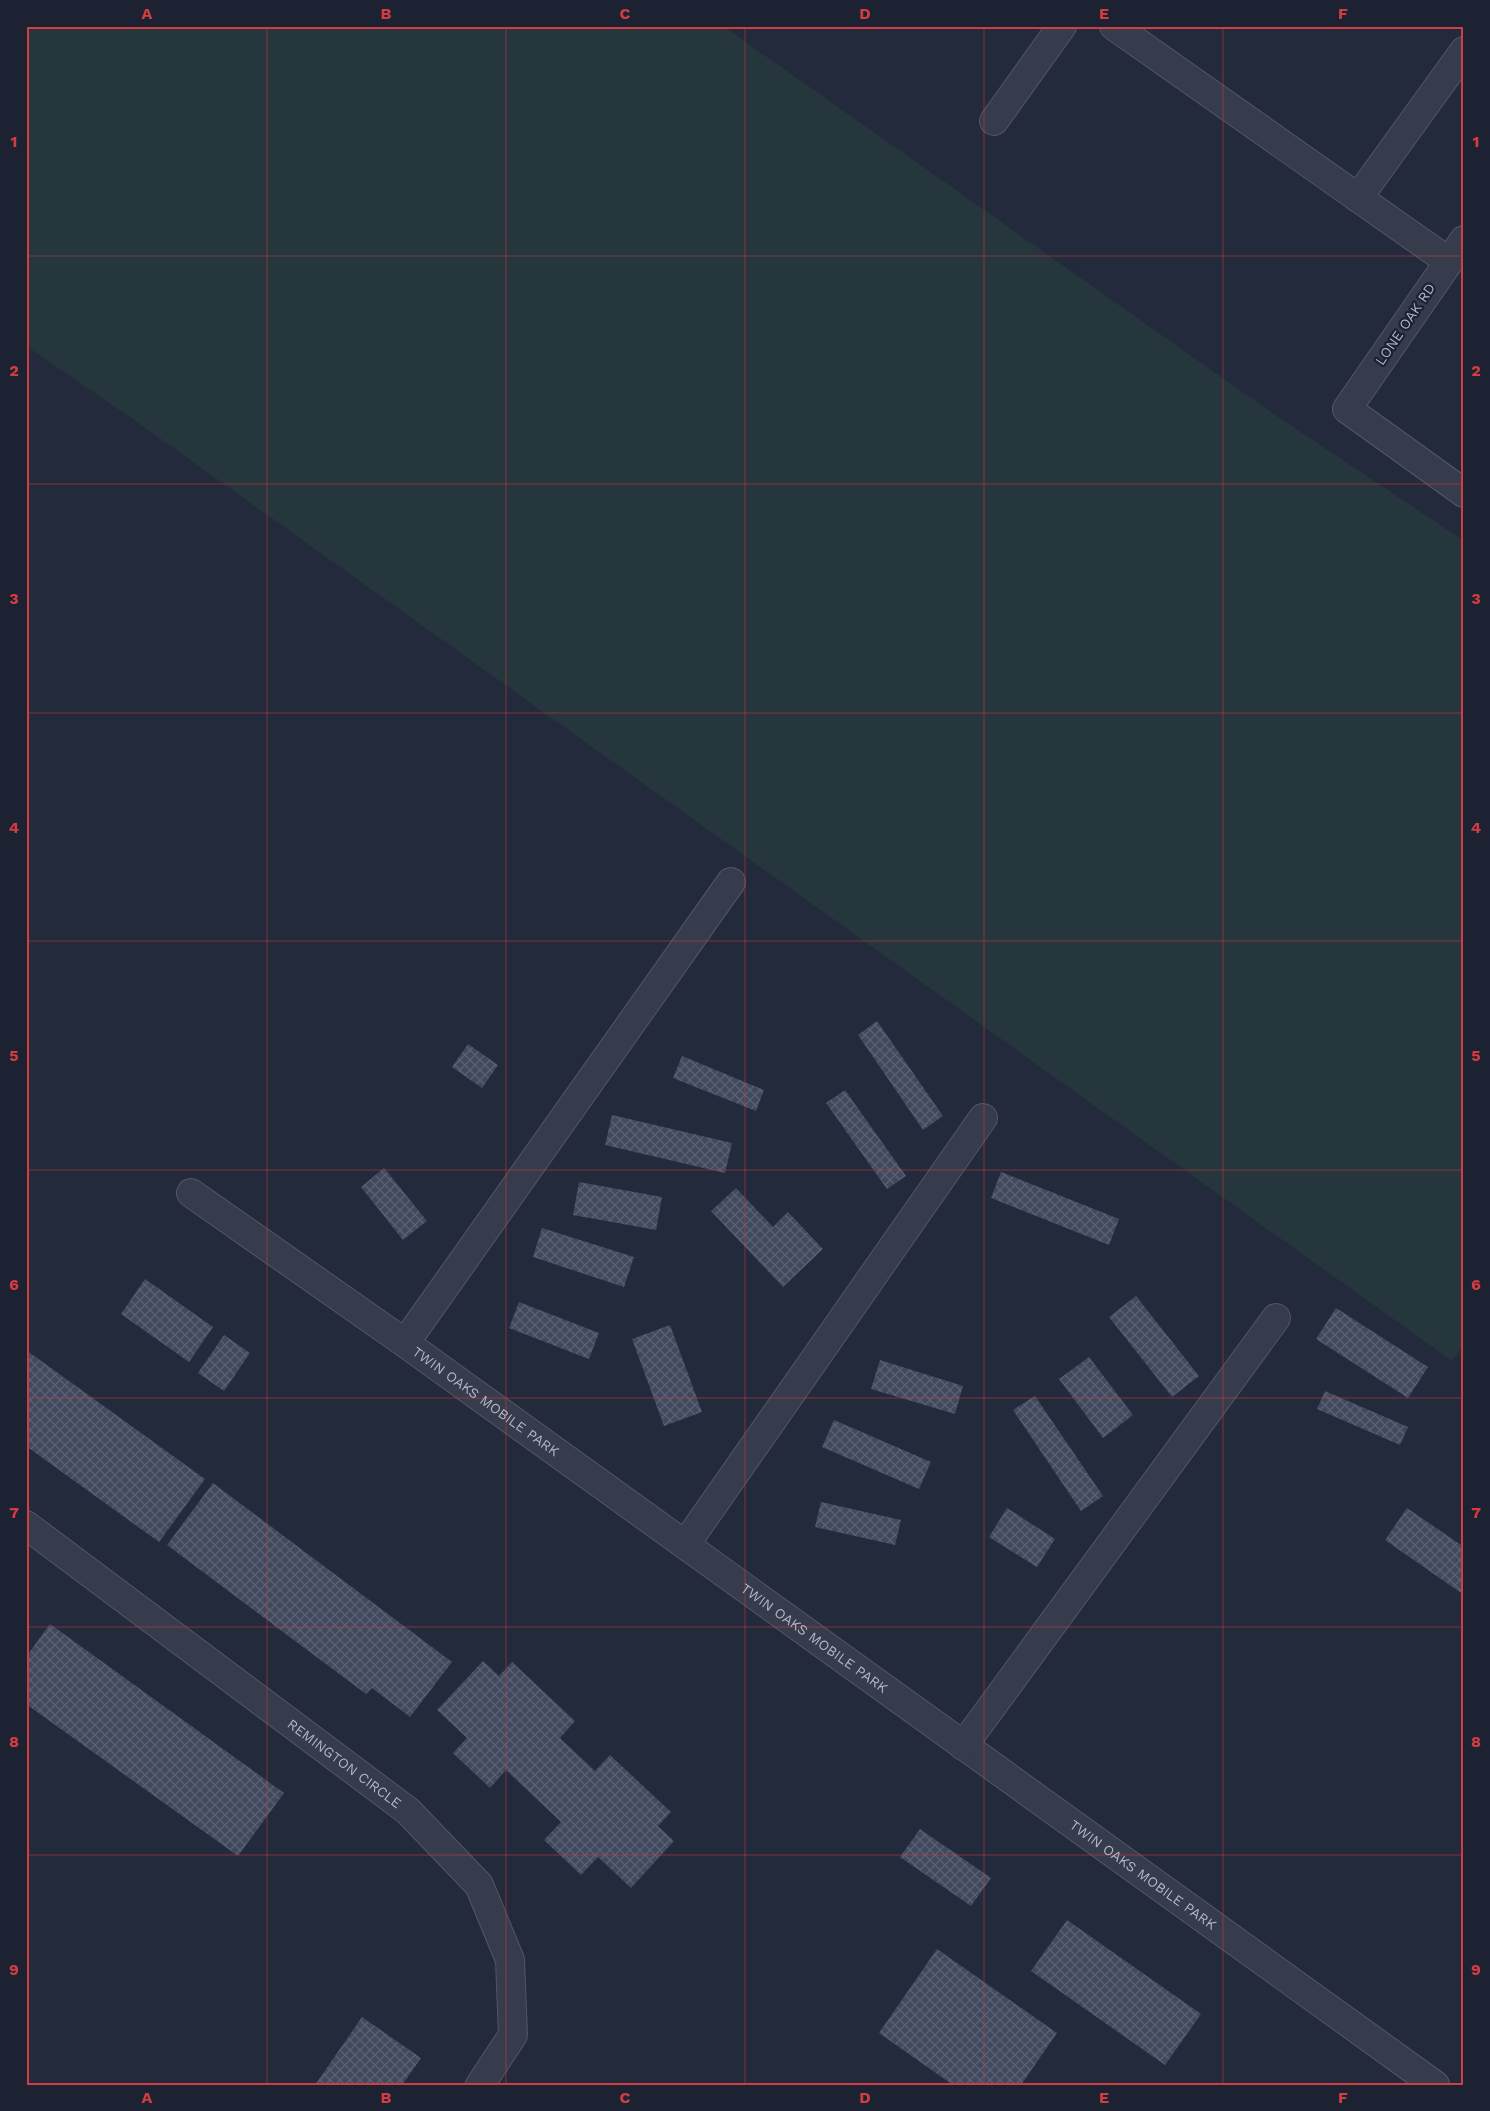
<svg xmlns="http://www.w3.org/2000/svg" width="1490" height="2111" viewBox="0 0 1490 2111" font-family="'Work Sans',sans-serif">
	<defs>
		<pattern id="building-cross-hatch" width="8" height="8" patternUnits="userSpaceOnUse" patternTransform="scale(1.25)"><rect width="8" height="8" fill="#42495e"/><path d="M0 0l8 8M0 8l8-8" fill="none" stroke="#5b6174"/></pattern>
	</defs>
	<rect width="100%" height="100%" fill="#232a3c"/>
	<polygon fill="#25363d" points="26,26 723,26 1278,417 1464,541 1464,1344 1452,1361 137,422 26,346"/>
	<g fill="url(#building-cross-hatch)">
		<polygon points="877,1021 943,1116 923,1130 858,1035"/>
		<polygon points="468,1044 498,1065 482,1088 452,1067"/>
		<polygon points="682,1056 764,1090 756,1111 673,1078"/>
		<polygon points="845,1090 906,1176 887,1189 826,1103"/>
		<polygon points="612,1115 732,1143 725,1173 605,1145"/>
		<polygon points="384,1168 427,1221 403,1240 361,1187"/>
		<polygon points="1001,1172 1119,1219 1109,1245 991,1198"/>
		<polygon points="579,1182 662,1197 656,1230 573,1215"/>
		<polygon points="736,1188 773,1227 788,1212 823,1249 783,1287 711,1211"/>
		<polygon points="542,1228 634,1257 624,1287 533,1257"/>
		<polygon points="145,1279 213,1327 189,1362 121,1314"/>
		<polygon points="1136,1296 1199,1376 1172,1397 1109,1317"/>
		<polygon points="519,1302 599,1333 589,1359 509,1328"/>
		<polygon points="1336,1308 1428,1367 1408,1398 1316,1339"/>
		<polygon points="670,1325 702,1412 664,1426 632,1339"/>
		<polygon points="224,1335 250,1353 224,1391 198,1373"/>
		<polygon points="26,1350 205,1479 159,1542 26,1446"/>
		<polygon points="1089,1357 1133,1415 1103,1438 1059,1379"/>
		<polygon points="880,1360 963,1386 955,1414 871,1389"/>
		<polygon points="1325,1391 1408,1427 1400,1445 1317,1409"/>
		<polygon points="1035,1396 1103,1496 1081,1511 1013,1410"/>
		<polygon points="834,1420 931,1462 919,1489 822,1447"/>
		<polygon points="213,1483 452,1662 410,1717 372,1688 366,1694 167,1545"/>
		<polygon points="821,1502 901,1520 895,1545 815,1527"/>
		<polygon points="1007,1508 1055,1539 1037,1567 989,1537"/>
		<polygon points="1407,1508 1464,1547 1464,1595 1385,1540"/>
		<polygon points="50,1624 284,1793 238,1856 26,1704 26,1657"/>
		<polygon points="483,1661 499,1676 512,1662 575,1721 560,1738 595,1771 610,1755 671,1812 658,1826 674,1841 631,1888 598,1857 581,1875 544,1840 561,1822 506,1770 490,1788 453,1753 467,1738 437,1710"/>
		<polygon points="920,1829 991,1878 971,1906 900,1857"/>
		<polygon points="1067,1920 1201,2014 1165,2065 1031,1971"/>
		<polygon points="937,1949 1057,2033 1021,2085 953,2085 879,2033"/>
		<polygon points="362,2017 421,2058 402,2085 315,2085"/>
	</g>
	<g fill="none" stroke-linecap="round" stroke-linejoin="round">
		<g stroke="#525767" stroke-width="30">
			<g id="minor">
				<polyline points="1114,26 1448,261"/>
				<polyline points="994,121 1062,26"/>
				<polyline points="1358,198 1464,51"/>
				<polyline points="1464,240 1347,409 1464,493"/>
				<path id="s1" d="M 191,1193 L 405,1343 L 1435,2085"/>
				<polyline points="405,1343 731,882"/>
				<path id="s2" d="M 26,1525 L 408,1811 L 479,1885 L 510,1960 L 513,2035 L 480,2085"/>
				<polyline points="685,1545 983,1118"/>
				<polyline points="963,1746 1276,1318"/>
			</g>
		</g>
		<use href="#minor" stroke="#373c4c" stroke-width="28"/>
	</g>
	<path fill="none" stroke="#d13d40" stroke-width="1" stroke-opacity="0.55" d="M 267,26 L 267,2085M 506,26 L 506,2085M 745,26 L 745,2085M 984,26 L 984,2085M 1223,26 L 1223,2085M 26,256 L 1464,256M 26,484 L 1464,484M 26,713 L 1464,713M 26,941 L 1464,941M 26,1170 L 1464,1170M 26,1398 L 1464,1398M 26,1627 L 1464,1627M 26,1855 L 1464,1855"/>
	<g text-anchor="middle" stroke-width="4.5" stroke-linejoin="round" paint-order="stroke">
		<g font-size="14" fill="#b3b7c7" stroke="#1c2231">
			<text transform="translate(1405 324) rotate(-56)" y="5">LONE OAK RD</text>
			<text dy="5" stroke="none"><textPath href="#s1" startOffset="361">TWIN OAKS MOBILE PARK</textPath></text>
			<text dy="5" stroke="none"><textPath href="#s1" startOffset="766">TWIN OAKS MOBILE PARK</textPath></text>
			<text dy="5" stroke="none"><textPath href="#s2" startOffset="398">REMINGTON CIRCLE</textPath></text>
			<text dy="5" stroke="none"><textPath href="#s1" startOffset="1171">TWIN OAKS MOBILE PARK</textPath></text>
		</g>
	</g>
	<rect width="1490" height="2111" fill="none" stroke="#1c2231" stroke-width="55"/>
	<rect x="28" y="28" width="1434" height="2056" fill="none" stroke="#d13d40" stroke-width="2"/>
	<g font-size="16" text-anchor="middle" font-weight="bold" fill="#d13d40">
		<text x="147" y="19">A</text>
		<text x="386" y="19">B</text>
		<text x="625" y="19">C</text>
		<text x="865" y="19">D</text>
		<text x="1104" y="19">E</text>
		<text x="1343" y="19">F</text>
		<text x="14" y="147">1</text>
		<text x="1476" y="147">1</text>
		<text x="14" y="376">2</text>
		<text x="1476" y="376">2</text>
		<text x="14" y="604">3</text>
		<text x="1476" y="604">3</text>
		<text x="14" y="833">4</text>
		<text x="1476" y="833">4</text>
		<text x="14" y="1061">5</text>
		<text x="1476" y="1061">5</text>
		<text x="14" y="1290">6</text>
		<text x="1476" y="1290">6</text>
		<text x="14" y="1518">7</text>
		<text x="1476" y="1518">7</text>
		<text x="14" y="1747">8</text>
		<text x="1476" y="1747">8</text>
		<text x="14" y="1975">9</text>
		<text x="1476" y="1975">9</text>
		<text x="147" y="2103">A</text>
		<text x="386" y="2103">B</text>
		<text x="625" y="2103">C</text>
		<text x="865" y="2103">D</text>
		<text x="1104" y="2103">E</text>
		<text x="1343" y="2103">F</text>
	</g>
</svg>
